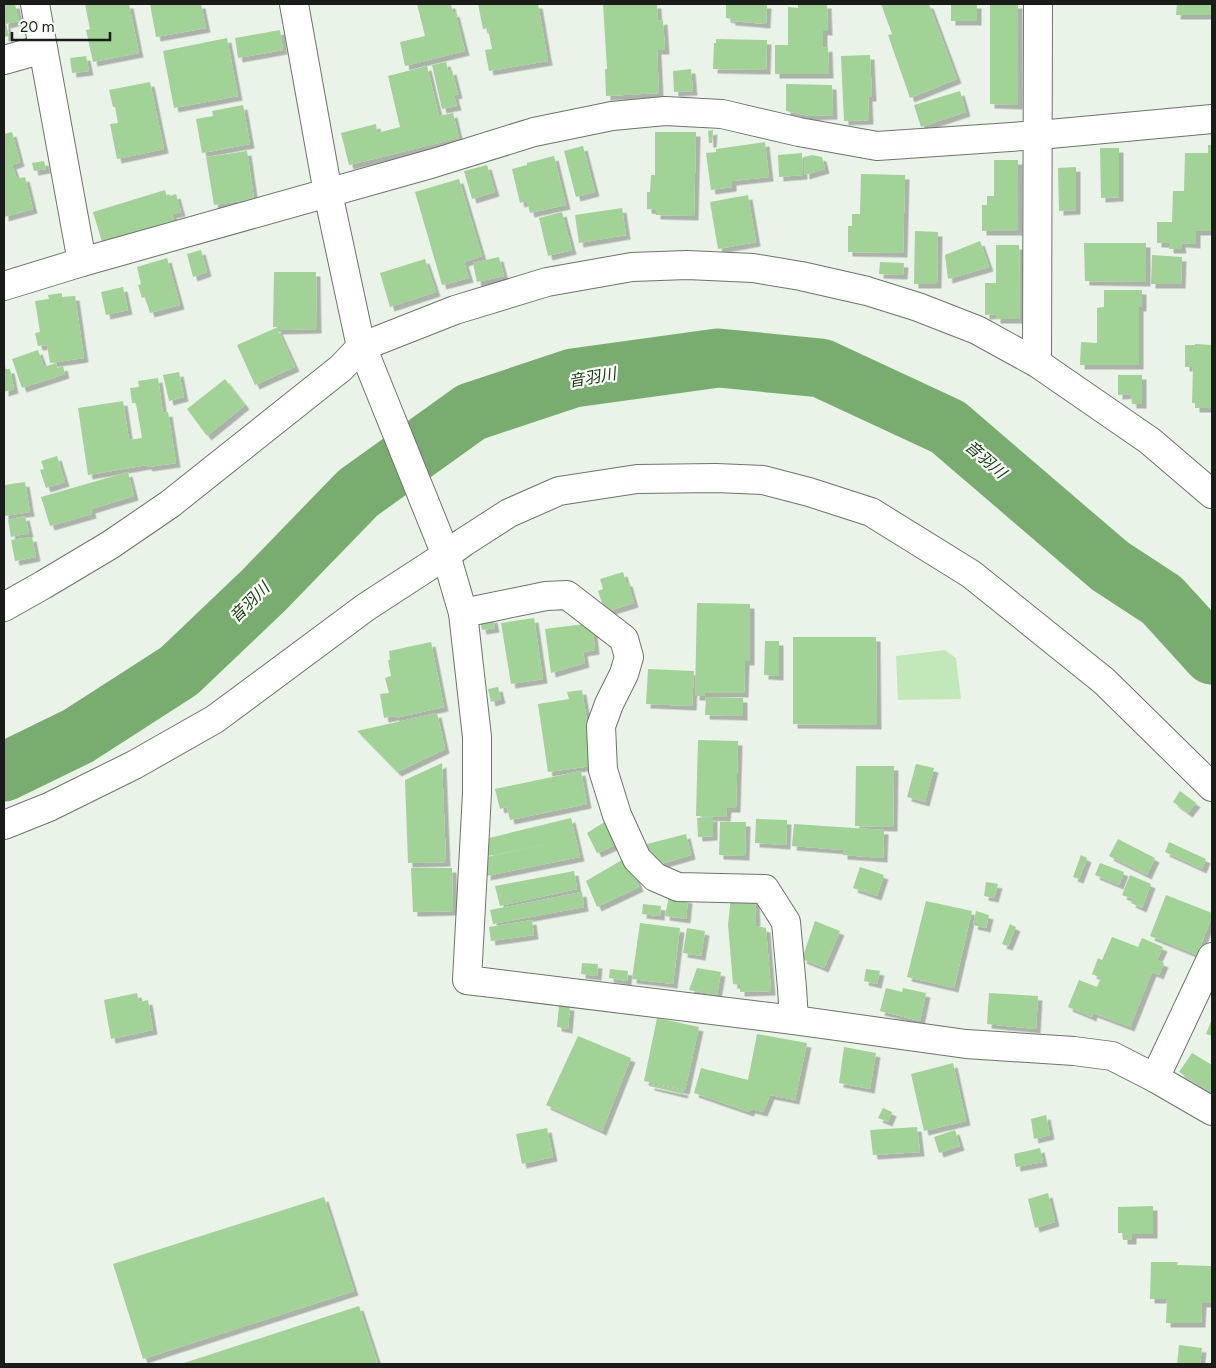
<svg xmlns="http://www.w3.org/2000/svg" width="1216" height="1368" viewBox="0 0 1216 1368" font-family="Figtree,'Noto Sans JP',sans-serif">
	<defs>
		<filter id="shadow"><feDropShadow dx="4.5" dy="4.5" stdDeviation="0" flood-color="#0004"/></filter>
	</defs>
	<rect width="100%" height="100%" fill="#eaf3e8"/>
	<polygon fill="#c2e8ba" points="945,650 956,658 961,699 898,700 896,656"/>
	<g fill="none" stroke-linecap="round" stroke-linejoin="round">
		<polyline stroke="#79ac6f" stroke-width="59" points="4,772 78,736 179,671 264,590 358,493 471,412 573,378 718,358 821,368 948,427 1110,566 1162,600 1212,655"/>
	</g>
	<g fill="#a0d395" filter="url(#shadow)">
		<polygon points="4,4 15,4 19,21 6,24 9,36 4,37"/>
		<polygon points="85,4 129,4 139,53 93,62 86,30 90,29"/>
		<polygon points="150,4 201,4 206,28 156,37"/>
		<polygon points="417,4 451,4 453,13 455,12 465,51 405,66 400,42 425,36"/>
		<polygon points="478,4 538,4 548,61 489,71 485,50 492,49 488,28 483,29"/>
		<polygon points="603,4 657,4 658,21 663,20 665,50 657,50 659,93 606,96 605,69 607,69"/>
		<polygon points="733,4 767,4 766,24 731,21 731,19 726,18 726,5 733,5"/>
		<polygon points="798,4 827,4 828,31 823,31 823,48 828,47 829,74 775,74 775,45 788,45 788,7 798,8"/>
		<polygon points="881,4 929,4 957,79 910,98 888,35 892,34"/>
		<rect x="951" y="4" width="26" height="17"/>
		<polygon points="990,4 1018,4 1018,105 990,104"/>
		<polygon points="1177,4 1212,4 1212,15 1176,15"/>
		<polygon points="280,30 283,50 238,58 235,38"/>
		<polygon points="227,38 238,96 174,108 163,51"/>
		<polygon points="716,39 767,40 766,70 713,69 714,43 716,43"/>
		<polygon points="870,55 872,97 868,97 869,120 844,121 841,56"/>
		<polygon points="86,56 89,71 72,73 70,58"/>
		<polygon points="446,62 448,71 452,70 458,94 454,95 457,106 442,109 432,65"/>
		<polygon points="427,66 439,116 453,113 459,138 349,165 341,133 376,124 377,133 400,127 388,76"/>
		<polygon points="691,69 693,91 674,92 673,71"/>
		<polygon points="150,82 164,149 117,159 110,124 118,123 115,107 113,107 109,90"/>
		<polygon points="786,84 832,85 833,115 810,116 786,111"/>
		<polygon points="960,91 966,112 921,127 914,105"/>
		<polygon points="243,105 250,144 202,153 196,119 213,116 212,111"/>
		<polygon points="713,130 712,143 709,143 708,131"/>
		<polygon points="12,132 20,162 12,165 17,179 25,177 33,209 4,217 4,134"/>
		<polygon points="655,132 696,132 694,216 656,215 656,210 647,209 647,192 650,192 651,175 655,175"/>
		<polygon points="765,142 769,177 732,181 732,187 711,190 706,153 716,152 716,149"/>
		<polygon points="1208,145 1212,145 1212,231 1196,231 1196,244 1181,243 1182,249 1169,249 1169,243 1157,243 1157,222 1172,222 1173,191 1184,191 1185,153 1208,153"/>
		<polygon points="583,146 595,192 576,197 564,151"/>
		<polygon points="1100,148 1119,148 1119,197 1101,198"/>
		<polygon points="247,151 254,199 214,205 206,157"/>
		<polygon points="802,153 803,175 779,177 778,155"/>
		<polygon points="812,155 822,157 825,169 805,175 804,157"/>
		<polygon points="554,156 566,205 530,213 527,201 520,203 512,169 527,165 527,163"/>
		<polygon points="994,160 1018,160 1018,231 982,231 982,205 987,205 987,196 994,196"/>
		<polygon points="44,161 46,169 34,171 32,163"/>
		<polygon points="487,165 495,192 472,199 464,171"/>
		<polygon points="1076,167 1076,210 1059,211 1058,168"/>
		<polygon points="861,174 905,175 903,253 848,252 848,226 852,226 852,214 860,214"/>
		<polygon points="459,179 482,256 464,262 469,278 442,285 415,192"/>
		<polygon points="165,190 167,197 176,194 181,212 172,214 174,220 102,242 93,212"/>
		<polygon points="748,195 756,242 718,249 710,202"/>
		<polygon points="622,208 626,235 579,243 575,215"/>
		<polygon points="562,212 572,250 548,256 539,218"/>
		<polygon points="915,231 938,232 937,284 914,284"/>
		<polygon points="980,241 989,267 948,279 945,255"/>
		<polygon points="1084,243 1146,243 1146,282 1085,281"/>
		<polygon points="996,245 1019,245 1020,319 996,319 996,314 985,315 985,283 996,283"/>
		<polygon points="201,250 207,272 193,277 187,254"/>
		<polygon points="1152,255 1182,257 1181,284 1151,284"/>
		<polygon points="499,257 504,276 477,282 473,263"/>
		<polygon points="167,258 180,305 150,313 145,297 142,298 138,285 141,284 137,267"/>
		<polygon points="425,259 436,292 390,307 380,273"/>
		<polygon points="880,262 904,263 903,275 879,274"/>
		<polygon points="274,272 316,272 317,329 278,330 295,367 255,385 237,345 278,327 273,327"/>
		<polygon points="123,287 128,310 106,315 101,292"/>
		<polygon points="1104,290 1142,290 1142,307 1139,307 1139,365 1080,365 1081,342 1097,343 1097,308 1104,307"/>
		<polygon points="62,293 62,297 75,296 84,358 50,363 47,345 38,346 35,333 40,332 35,301 49,299 48,295"/>
		<polygon points="1195,344 1212,345 1212,408 1195,408 1195,403 1192,403 1193,367 1185,367 1185,345 1195,345"/>
		<polygon points="38,350 44,367 56,363 57,368 63,366 65,374 22,388 12,359"/>
		<polygon points="4,364 6,369 10,369 14,389 4,392"/>
		<polygon points="179,372 184,397 169,401 163,375"/>
		<polygon points="1118,375 1142,375 1142,404 1132,404 1131,394 1118,395"/>
		<polygon points="158,378 163,413 168,412 176,463 148,467 147,465 88,475 78,408 123,401 129,440 142,438 136,403 132,403 130,388 139,387 138,381"/>
		<polygon points="225,379 245,405 207,436 187,409"/>
		<polygon points="57,456 65,482 46,488 40,470 44,469 41,461"/>
		<polygon points="128,472 134,496 91,509 92,514 50,526 41,497"/>
		<polygon points="25,482 30,512 4,516 4,485"/>
		<polygon points="25,516 29,533 11,537 8,520"/>
		<polygon points="32,537 36,557 15,561 11,540"/>
		<polygon points="623,572 626,582 628,582 634,603 605,612 598,591 603,589 600,579"/>
		<polygon points="697,603 750,604 750,661 745,661 744,693 705,693 705,696 695,696"/>
		<polygon points="493,618 495,628 482,630 480,620"/>
		<polygon points="534,618 543,679 511,684 501,623"/>
		<polygon points="592,623 595,650 583,652 585,663 551,673 545,629"/>
		<polygon points="793,637 876,637 877,725 793,724"/>
		<polygon points="765,641 779,641 779,676 764,675"/>
		<polygon points="431,642 444,707 395,718 395,716 384,718 380,694 389,693 385,678 391,676 388,660 390,660 389,651"/>
		<polygon points="648,669 694,671 692,706 646,704"/>
		<polygon points="498,687 501,699 491,702 488,689"/>
		<polygon points="582,690 591,747 591,766 548,772 538,704 569,699 567,692"/>
		<polygon points="706,697 743,698 743,716 705,715"/>
		<polygon points="437,713 445,749 397,772 357,731"/>
		<polygon points="698,740 738,741 736,808 727,808 726,817 696,816"/>
		<polygon points="442,763 446,862 408,863 405,780"/>
		<polygon points="916,764 934,768 925,802 907,797"/>
		<polygon points="856,766 894,766 893,827 855,826"/>
		<polygon points="581,771 587,804 510,820 507,807 500,809 495,789"/>
		<polygon points="1180,791 1196,803 1188,813 1173,802"/>
		<polygon points="713,817 713,836 698,837 697,818"/>
		<polygon points="571,818 580,857 486,876 487,857 573,839 488,856 489,838"/>
		<polygon points="756,819 787,820 786,845 755,843"/>
		<polygon points="606,821 615,845 597,853 587,833"/>
		<polygon points="720,822 746,822 745,856 719,855"/>
		<polygon points="794,824 884,830 883,858 843,855 843,850 792,846"/>
		<polygon points="686,834 691,855 654,866 647,844"/>
		<polygon points="1118,839 1155,858 1147,875 1109,856"/>
		<polygon points="1169,842 1206,859 1202,869 1165,852"/>
		<polygon points="1081,855 1087,858 1079,879 1073,877"/>
		<polygon points="627,857 639,887 597,907 586,881"/>
		<polygon points="1100,863 1124,872 1119,885 1095,875"/>
		<polygon points="860,867 884,875 877,896 853,888"/>
		<polygon points="411,868 452,868 453,911 413,912"/>
		<polygon points="574,871 577,889 500,906 495,886"/>
		<polygon points="1130,875 1151,884 1142,908 1131,903 1133,899 1122,895"/>
		<polygon points="986,882 998,884 994,898 984,896"/>
		<polygon points="582,892 584,907 493,924 490,910"/>
		<polygon points="1166,895 1212,913 1212,916 1197,955 1150,936"/>
		<polygon points="669,896 688,899 686,919 665,916"/>
		<polygon points="731,896 755,899 756,926 766,928 771,991 740,992 740,985 733,984 728,925"/>
		<polygon points="926,901 972,911 954,988 907,977"/>
		<polygon points="643,904 661,906 660,916 642,914"/>
		<polygon points="976,911 989,915 986,928 973,925"/>
		<polygon points="532,920 534,935 491,941 489,927"/>
		<polygon points="815,921 840,931 824,968 802,959"/>
		<polygon points="640,923 680,928 673,984 632,979"/>
		<polygon points="1010,924 1016,927 1008,946 1002,944"/>
		<polygon points="687,928 705,931 701,956 683,953"/>
		<polygon points="1112,937 1138,947 1142,938 1163,947 1157,960 1164,963 1159,975 1152,972 1130,1027 1093,1013 1092,1017 1068,1007 1079,980 1097,987 1101,978 1092,974 1098,958 1102,960"/>
		<polygon points="582,963 598,964 597,976 581,974"/>
		<polygon points="697,968 721,972 717,995 689,990"/>
		<polygon points="610,969 628,971 627,981 609,978"/>
		<polygon points="866,969 880,971 877,984 864,981"/>
		<polygon points="886,988 902,992 903,988 926,993 920,1021 880,1011"/>
		<polygon points="137,993 139,1002 148,1000 153,1030 111,1039 104,1000"/>
		<polygon points="989,993 1038,996 1036,1029 987,1024"/>
		<polygon points="559,1005 570,1006 568,1029 557,1027"/>
		<polygon points="657,1018 699,1027 685,1090 644,1081"/>
		<polygon points="1212,1019 1212,1036 1206,1034"/>
		<polygon points="757,1034 807,1043 795,1100 770,1095 763,1112 751,1109 749,1112 694,1093 701,1068 748,1080"/>
		<polygon points="578,1036 631,1058 602,1131 546,1105"/>
		<polygon points="844,1047 876,1053 870,1089 839,1083"/>
		<polygon points="1192,1053 1212,1065 1212,1093 1179,1072"/>
		<polygon points="953,1063 966,1121 924,1131 911,1074"/>
		<polygon points="650,1084 684,1091 683,1094 650,1086"/>
		<polygon points="883,1108 892,1112 888,1122 878,1118"/>
		<polygon points="1046,1115 1050,1135 1034,1139 1031,1119"/>
		<polygon points="917,1127 920,1152 873,1155 870,1130"/>
		<polygon points="547,1128 553,1157 522,1164 516,1134"/>
		<polygon points="955,1130 960,1146 939,1153 934,1137"/>
		<polygon points="1040,1148 1043,1162 1016,1167 1014,1154"/>
		<polygon points="1048,1193 1055,1222 1035,1228 1028,1199"/>
		<polygon points="324,1197 354,1291 143,1359 113,1264"/>
		<polygon points="1153,1206 1153,1234 1132,1234 1132,1240 1123,1240 1123,1233 1118,1233 1118,1207"/>
		<polygon points="1151,1262 1178,1262 1177,1265 1212,1266 1212,1303 1202,1303 1201,1323 1166,1323 1167,1299 1150,1299"/>
		<polygon points="359,1306 378,1364 181,1364"/>
		<polygon points="1179,1345 1202,1348 1200,1364 1177,1364"/>
	</g>
	<g fill="none" stroke-linecap="round" stroke-linejoin="round">
		<g stroke="#6d746b" stroke-width="30">
			<g id="minor">
				<polyline points="35,4 82,262"/>
				<polyline points="294,4 328,193 361,347 367,359 446,555 463,613 477,737 477,793 467,980 794,1020 966,1044 1074,1051 1112,1056 1155,1078 1212,1111"/>
				<polyline points="4,60 43,49"/>
				<polyline points="4,286 82,262 434,163 534,132 612,116 665,111 722,114 799,132 877,146 1039,135 1212,119"/>
				<polyline points="1037,363 1038,4"/>
				<polyline points="4,607 43,585 110,545 170,504 341,368 361,347 455,310 547,282 632,267 687,265 753,268 801,276 867,291 918,307 977,330 1037,363 1150,441 1212,494"/>
				<polyline points="463,613 546,596 567,595 624,639 629,657 624,674 609,704 601,726 603,770 617,815 637,859 655,877 678,887 765,889 786,922 792,988 794,1020"/>
				<polyline points="4,825 49,807 134,765 215,719 366,607 446,555 464,542 509,513 559,491 637,479 716,478 763,480 809,492 871,512 971,574 1104,681 1212,787"/>
				<polyline points="1155,1078 1212,957"/>
			</g>
		</g>
		<use href="#minor" stroke="#fff" stroke-width="28"/>
	</g>
	<g text-anchor="middle" stroke-width="4.5" stroke-linejoin="round" paint-order="stroke">
		<g font-size="16" font-style="italic" fill="#15370e" stroke="#f9fff8">
			<text transform="translate(592 377) rotate(-10)" y="6">音羽川</text>
			<text transform="translate(986 459) rotate(41)" y="6">音羽川</text>
			<text transform="translate(249 602) rotate(-45)" y="6">音羽川</text>
		</g>
	</g>
	<rect width="1216" height="1368" fill="none" stroke="#191c18" stroke-width="10"/>
	<path d="M12 32v8h98v-8" fill="none" stroke="#191c18" stroke-width="2.5"/>
	<text x="20" y="32" font-size="15" fill="#191c18" stroke="#f9fff8" stroke-width="4" paint-order="stroke">20 m</text>
</svg>
